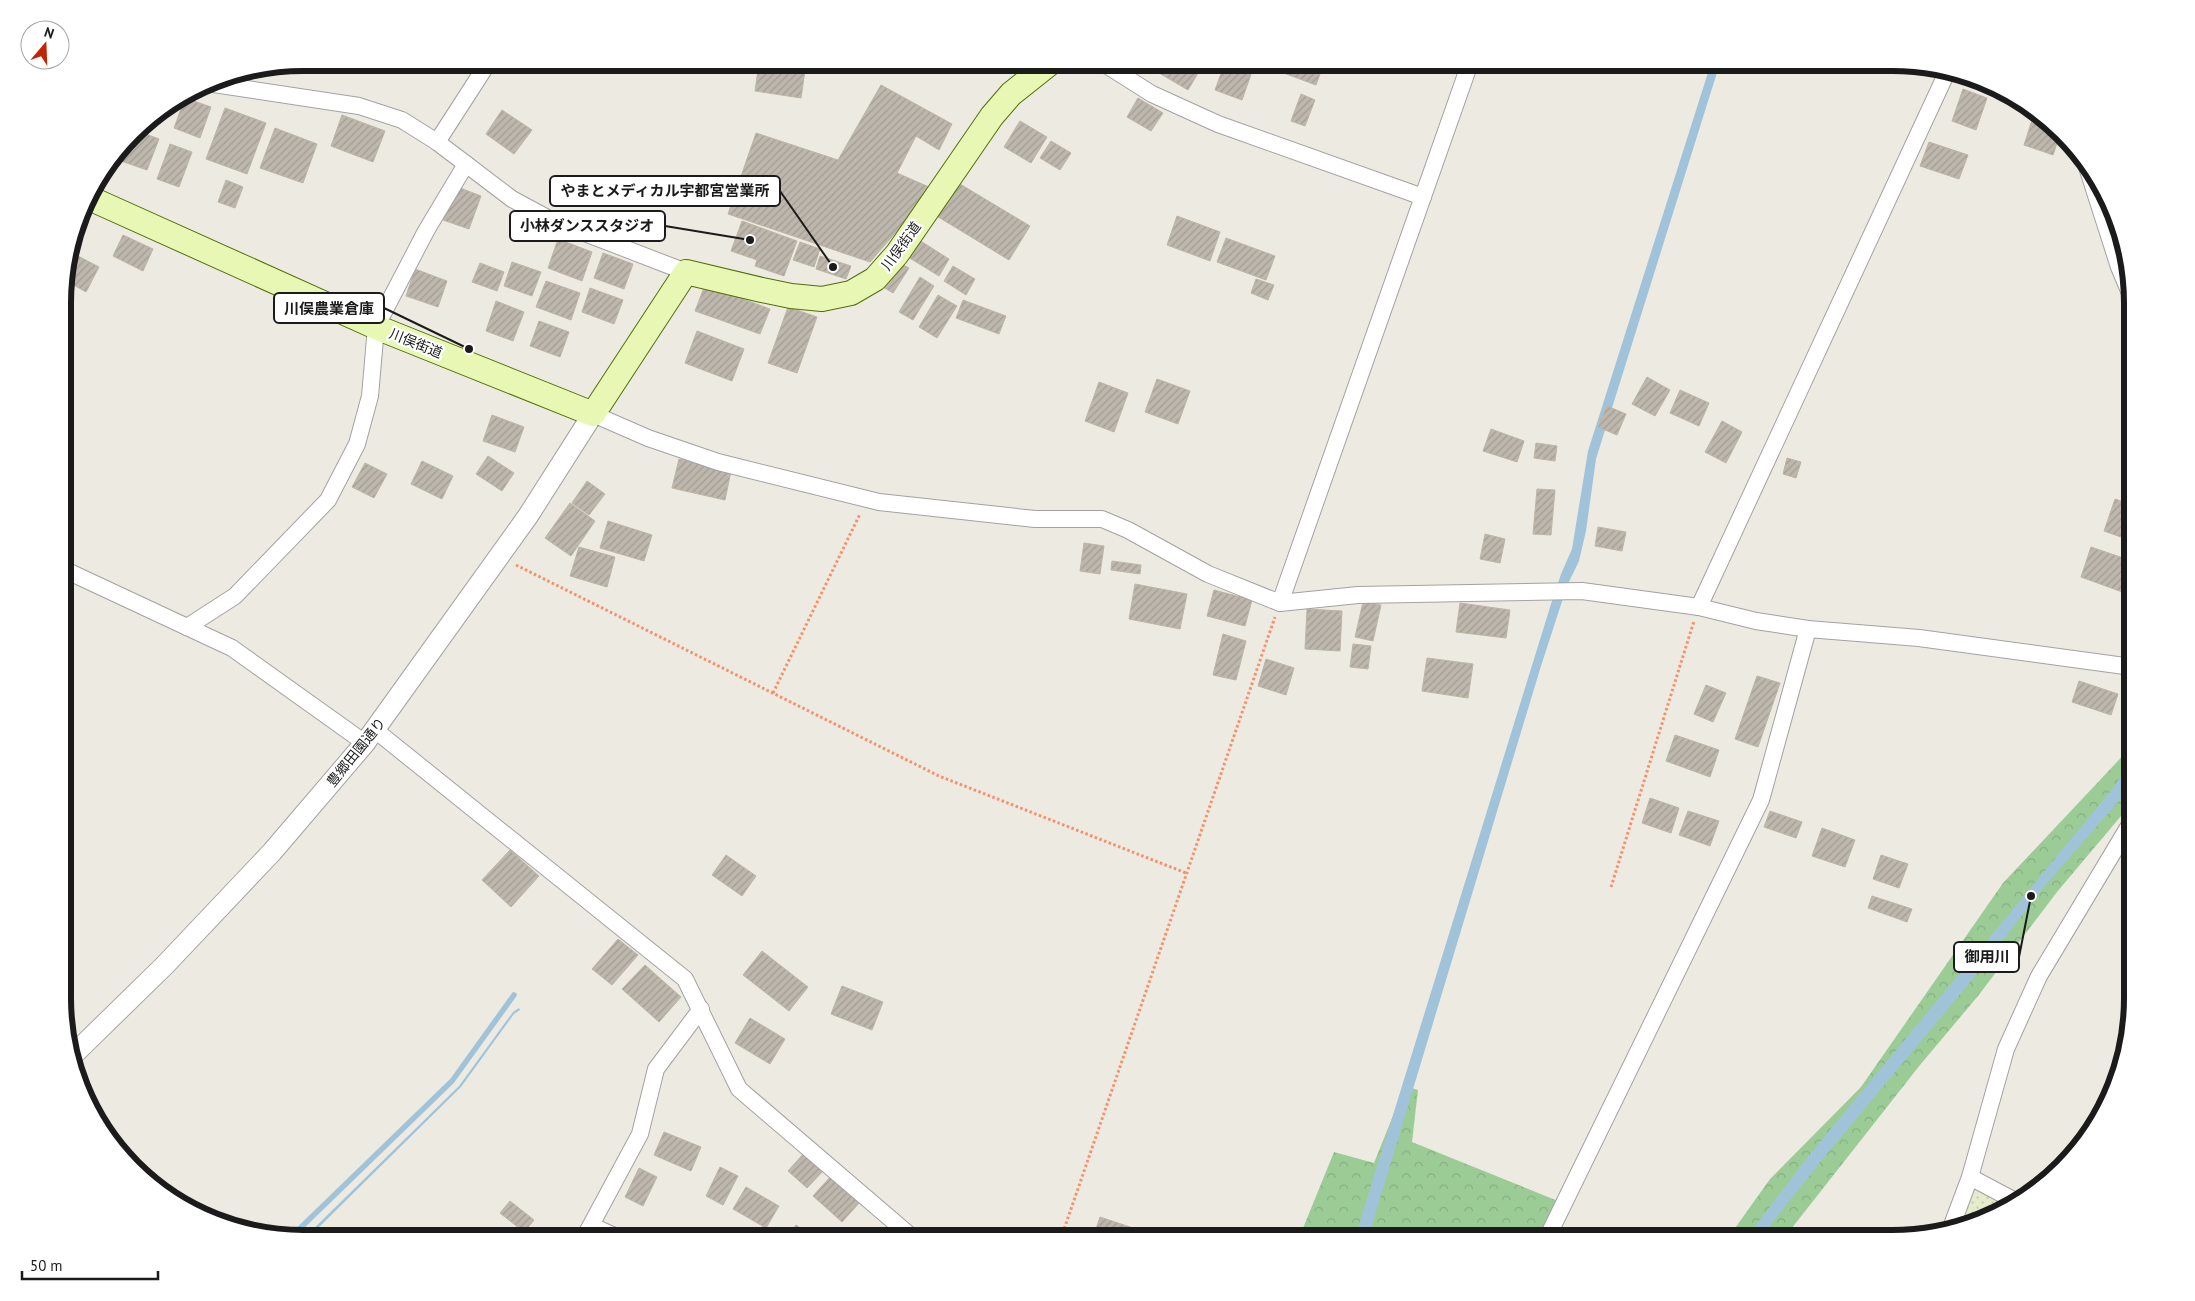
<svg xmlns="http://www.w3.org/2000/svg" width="2195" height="1301" viewBox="0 0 2195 1301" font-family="'PT Sans','Noto Sans JP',sans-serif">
	<defs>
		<pattern id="farmland-dots" width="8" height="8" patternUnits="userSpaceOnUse" patternTransform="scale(1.25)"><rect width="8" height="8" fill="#e4eccc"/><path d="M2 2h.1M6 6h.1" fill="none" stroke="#c3caaf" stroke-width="1.8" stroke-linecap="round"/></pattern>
		<pattern id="forest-crowns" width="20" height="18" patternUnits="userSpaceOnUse" patternTransform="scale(1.25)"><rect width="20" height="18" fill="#9ccc96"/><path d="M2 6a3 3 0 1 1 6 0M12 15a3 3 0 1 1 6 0" fill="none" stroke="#86af81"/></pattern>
		<pattern id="building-hatch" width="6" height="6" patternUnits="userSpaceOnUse" patternTransform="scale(1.25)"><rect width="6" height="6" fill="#bdb7ad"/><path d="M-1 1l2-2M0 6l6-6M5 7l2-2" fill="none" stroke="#a29d94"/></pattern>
	</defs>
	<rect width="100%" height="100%" fill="#edebe1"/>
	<polygon fill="url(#farmland-dots)" points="1975,1187 2011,1206 1960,1222"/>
	<g fill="url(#forest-crowns)">
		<polygon points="2132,746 2132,803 2057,892 1978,996 1920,1065 1784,1238 1728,1238 1770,1179 1861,1087 2003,883"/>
		<polygon points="1405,1086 1418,1090 1412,1142 1558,1201 1537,1238 1390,1238 1375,1233 1373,1238 1299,1238 1334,1152 1374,1163"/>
	</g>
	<g fill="#a1c3da">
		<polygon points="1711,63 1720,63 1596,459 1586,531 1579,561 1567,586 1541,666 1368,1238 1355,1238 1551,604 1561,574 1572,549 1588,451"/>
		<polygon points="2132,762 2132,783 2118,802 2047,883 1971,981 1821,1161 1760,1238 1746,1238 1811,1153 2106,797"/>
		<polygon points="519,1008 520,1010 514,1014 461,1087 308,1238 304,1238 459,1086 513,1012"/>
	</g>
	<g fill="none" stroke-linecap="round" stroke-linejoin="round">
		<polyline stroke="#a1c3da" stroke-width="5.5" points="291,1237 452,1081 514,995"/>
	</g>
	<g fill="url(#building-hatch)" stroke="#beb4a4">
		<polygon points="759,63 805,70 801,98 755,91"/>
		<polygon points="1142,63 1204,63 1188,90"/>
		<polygon points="1225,63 1255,63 1242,100 1215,90"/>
		<polygon points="1263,63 1324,63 1316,85 1262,65"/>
		<polygon points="881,85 952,124 939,150 916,136 897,173 929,187 904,223 870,262 728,214 756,133 838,160"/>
		<polygon points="1963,89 1987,98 1976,130 1952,121"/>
		<polygon points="1301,94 1315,100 1305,126 1291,121"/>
		<polygon points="185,98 211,107 200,138 174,128"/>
		<polygon points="1138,98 1163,113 1151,131 1127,117"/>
		<polygon points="225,108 266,123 247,174 206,159"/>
		<polygon points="166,109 160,124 149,119"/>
		<polygon points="502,110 532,130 514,154 486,134"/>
		<polygon points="342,115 385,131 373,162 331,146"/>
		<polygon points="2032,120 2061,132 2053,155 2024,145"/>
		<polygon points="1020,121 1047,137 1031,163 1004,147"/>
		<polygon points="275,128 317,144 303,183 260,168"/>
		<polygon points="138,131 159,139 147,170 121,161 127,145"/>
		<polygon points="1051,141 1071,153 1060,170 1040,158"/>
		<polygon points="1929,142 1968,155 1959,179 1920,166"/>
		<polygon points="170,144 192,152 179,187 157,179"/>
		<polygon points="226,180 243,187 235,208 218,202"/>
		<polygon points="955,181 1030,226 1009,260 935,215"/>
		<polygon points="455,186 481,196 469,229 443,220"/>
		<polygon points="1177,216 1220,232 1210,261 1167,245"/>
		<polygon points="742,221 797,241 784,276 755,266 757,260 731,251"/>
		<polygon points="123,235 153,249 143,271 113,256"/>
		<polygon points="1226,238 1275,256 1266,280 1217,262"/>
		<polygon points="558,239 592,252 582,281 548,268"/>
		<polygon points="919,240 949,259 939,276 908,257"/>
		<polygon points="800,242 820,249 814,267 793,260"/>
		<polygon points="603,253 633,264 624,289 594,278"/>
		<polygon points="78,256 99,267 86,292 65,280"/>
		<polygon points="820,256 851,266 846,279 816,269"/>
		<polygon points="512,262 541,272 532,296 504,286"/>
		<polygon points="898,262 909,268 893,293 883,287"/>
		<polygon points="480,263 504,272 497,291 472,282"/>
		<polygon points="953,266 975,279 966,295 944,281"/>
		<polygon points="415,269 447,281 438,307 406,296"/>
		<polygon points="920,277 934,286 913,320 899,312"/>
		<polygon points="1256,279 1274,285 1268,300 1251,293"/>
		<polygon points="546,281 580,293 571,320 536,307"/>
		<polygon points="705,285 770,309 760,334 695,311"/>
		<polygon points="590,288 623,300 614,324 582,312"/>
		<polygon points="938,295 957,306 937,338 919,327"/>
		<polygon points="963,300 1006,316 999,334 956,318"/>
		<polygon points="496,301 524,312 513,341 486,331"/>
		<polygon points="788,307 817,317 797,373 768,363"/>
		<polygon points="539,321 569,332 560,357 530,346"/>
		<polygon points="697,331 744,349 732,381 685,363"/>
		<polygon points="1647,377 1670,390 1655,416 1632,404"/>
		<polygon points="1157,379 1190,391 1178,424 1145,412"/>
		<polygon points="1099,382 1128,393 1114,432 1085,421"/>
		<polygon points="1680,390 1709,403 1699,426 1670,413"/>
		<polygon points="1607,406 1626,414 1617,435 1598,427"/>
		<polygon points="492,415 524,427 515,452 483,441"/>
		<polygon points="1722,421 1742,432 1726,463 1705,452"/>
		<polygon points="1491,429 1524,441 1517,462 1483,451"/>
		<polygon points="1536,443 1557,446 1555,461 1534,458"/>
		<polygon points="488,456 514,473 502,491 476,474"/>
		<polygon points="1787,458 1801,462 1796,478 1783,474"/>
		<polygon points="679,459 731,471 725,500 672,488"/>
		<polygon points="422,461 453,476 442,499 411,484"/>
		<polygon points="365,463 387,474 374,498 352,487"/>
		<polygon points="587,481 605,494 589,515 572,503"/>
		<polygon points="1537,489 1555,490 1551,535 1533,534"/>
		<polygon points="2115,499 2132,505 2132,541 2104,531"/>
		<polygon points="570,503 595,521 571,556 545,538"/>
		<polygon points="608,521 652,535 644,561 600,548"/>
		<polygon points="1598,527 1626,532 1622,551 1595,546"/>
		<polygon points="1485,534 1505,539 1500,563 1480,559"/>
		<polygon points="1084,543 1104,546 1100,574 1080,571"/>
		<polygon points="579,547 615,557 607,587 570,576"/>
		<polygon points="2091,547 2132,561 2132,573 2125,593 2081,577"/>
		<polygon points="1112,561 1141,565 1140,574 1111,570"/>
		<polygon points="1135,584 1187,594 1180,629 1129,619"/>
		<polygon points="1214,590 1252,600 1245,626 1207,616"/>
		<polygon points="1363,602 1381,605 1373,641 1355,637"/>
		<polygon points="1460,603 1510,610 1506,638 1456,632"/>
		<polygon points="1307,609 1342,611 1340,651 1305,649"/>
		<polygon points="1223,634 1246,641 1236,680 1213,675"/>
		<polygon points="1353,644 1371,646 1368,669 1350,667"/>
		<polygon points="1427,658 1473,664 1468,698 1422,691"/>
		<polygon points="1266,659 1294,668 1286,695 1258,686"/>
		<polygon points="1757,676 1780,683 1758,747 1735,739"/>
		<polygon points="2079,681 2118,694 2111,715 2072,702"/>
		<polygon points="1706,685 1726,693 1713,722 1694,714"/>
		<polygon points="1675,735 1719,750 1710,777 1666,761"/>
		<polygon points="1650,798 1679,808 1671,833 1642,823"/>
		<polygon points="1688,811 1719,821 1710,846 1679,835"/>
		<polygon points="1770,811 1802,822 1796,838 1764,827"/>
		<polygon points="1822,828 1855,840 1845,867 1812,856"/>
		<polygon points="510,850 539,876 511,907 482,880"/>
		<polygon points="726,855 756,876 742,896 712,875"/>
		<polygon points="1881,855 1908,864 1899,888 1873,879"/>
		<polygon points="1872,896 1912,909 1907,922 1868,908"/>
		<polygon points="618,939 638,955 612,985 592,969"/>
		<polygon points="762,951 808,987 789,1011 743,975"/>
		<polygon points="645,965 681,997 659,1022 622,989"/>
		<polygon points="842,986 883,1002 872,1030 831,1014"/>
		<polygon points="750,1018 785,1039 770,1064 735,1043"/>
		<polygon points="664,1132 701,1147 691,1171 654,1155"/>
		<polygon points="805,1152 824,1170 807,1188 788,1171"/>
		<polygon points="720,1167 738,1176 723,1205 706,1196"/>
		<polygon points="639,1168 657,1177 643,1206 625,1197"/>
		<polygon points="831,1176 860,1202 842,1222 813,1196"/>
		<polygon points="746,1187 779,1206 766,1228 733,1209"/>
		<polygon points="510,1201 534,1220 524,1232 500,1213"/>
		<polygon points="1100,1217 1142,1231 1140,1238 1093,1238"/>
		<polygon points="796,1225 814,1238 786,1238"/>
	</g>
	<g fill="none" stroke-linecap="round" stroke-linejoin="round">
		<g stroke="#a2a2a2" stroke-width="18">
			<g id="minor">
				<polyline points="1103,63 1152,94 1218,124 1423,197"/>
				<polyline points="207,83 359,106 402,120 437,142 512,199 551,220 686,272"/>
				<polyline points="437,142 488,63"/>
				<polyline points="2086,164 2119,267 2132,298"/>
				<polyline points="593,414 648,438 718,462 879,502 1035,519 1102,519 1128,530 1208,574 1280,603 1358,595 1582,591 1699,607 1756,621 1808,629 1919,638 2132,667"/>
				<polyline points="65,570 232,648 365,743"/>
				<polyline points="1280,603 1470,63"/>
				<polyline points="1699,607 1948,70"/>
				<polyline points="187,627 235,596 328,500 357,444 370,396 376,327 426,231 466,164"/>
				<polyline points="375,730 685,979 739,1089 913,1238"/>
				<polyline points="1970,1177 2017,1202"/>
				<polyline points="1952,1225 1970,1177 2006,1049 2039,976 2132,821"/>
				<polyline points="592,1226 619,1238"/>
				<polyline points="584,1238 640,1134 656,1069 701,1009"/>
				<polyline points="1547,1238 1761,800 1808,629"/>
			</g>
		</g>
		<g stroke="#a2a2a2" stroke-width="22">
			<polyline id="tertiary" points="74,1054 165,965 272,852 365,743 528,516 593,414"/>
		</g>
		<g stroke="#516e07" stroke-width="26">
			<polyline id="secondary" points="87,197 376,327 593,414 686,272 762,290 791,296 822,299 851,293 875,279 897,254 992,116 1011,94 1050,63"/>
		</g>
		<g stroke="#f79068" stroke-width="3" stroke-dasharray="2.5 2.5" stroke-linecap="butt">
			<polyline points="516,565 939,776 1186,873"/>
			<polyline points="773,693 860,514"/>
			<polyline points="1611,887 1694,621"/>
			<polyline points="1061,1238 1275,617"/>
		</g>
		<use href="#minor" stroke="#fff" stroke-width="16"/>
		<use href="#tertiary" stroke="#fff" stroke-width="20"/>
		<use href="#secondary" stroke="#e8f8b4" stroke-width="24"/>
	</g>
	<g text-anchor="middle" stroke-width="4.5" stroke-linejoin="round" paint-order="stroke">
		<g font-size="14" fill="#1b1b1b" stroke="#fff">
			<text transform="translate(901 246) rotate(-54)" y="5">川俣街道</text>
			<text transform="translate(416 343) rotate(22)" y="5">川俣街道</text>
			<text transform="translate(356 752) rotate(-51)" y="5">豊郷田園通り</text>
		</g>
	</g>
	<path d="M0 0H2195V1301H0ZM303 71H1892A232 232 0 0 1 2124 303V998A232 232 0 0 1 1892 1230H303A232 232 0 0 1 71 998V303A232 232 0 0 1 303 71Z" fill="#fff" fill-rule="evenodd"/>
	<path fill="none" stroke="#1b1b1b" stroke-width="6" d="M303 71H1892A232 232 0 0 1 2124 303V998A232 232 0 0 1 1892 1230H303A232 232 0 0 1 71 998V303A232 232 0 0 1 303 71Z"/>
	<path fill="none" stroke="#1b1b1b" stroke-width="2" d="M833 267L780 191M750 240L665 226M469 349L384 308M2031 896L2019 957"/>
	<g fill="#1b1b1b" stroke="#fff" stroke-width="2">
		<circle cx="833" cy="267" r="5"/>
		<circle cx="750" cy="240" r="5"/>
		<circle cx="469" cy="349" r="5"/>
		<circle cx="2031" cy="896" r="5"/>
	</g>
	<g fill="#fff" stroke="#1b1b1b" stroke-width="2">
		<rect x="550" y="176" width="230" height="30" rx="5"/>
		<rect x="510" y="211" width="155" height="30" rx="5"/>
		<rect x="274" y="293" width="110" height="30" rx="5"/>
		<rect x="1954" y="942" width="65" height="30" rx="5"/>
	</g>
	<g font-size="15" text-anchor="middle" font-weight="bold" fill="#1b1b1b">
		<text x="665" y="196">やまとメディカル宇都宮営業所</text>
		<text x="587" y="231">小林ダンススタジオ</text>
		<text x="329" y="314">川俣農業倉庫</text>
		<text x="1987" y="962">御用川</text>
	</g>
	<g transform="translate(45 45) rotate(19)"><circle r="24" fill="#ffffff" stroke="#a4a4a4"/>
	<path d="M0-4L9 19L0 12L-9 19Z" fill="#c32504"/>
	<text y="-8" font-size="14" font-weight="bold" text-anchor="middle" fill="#1b1b1b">N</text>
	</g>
	<path d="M22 1271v8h136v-8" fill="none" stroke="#1b1b1b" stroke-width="2.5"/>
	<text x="30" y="1271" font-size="15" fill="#1b1b1b" stroke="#ffffff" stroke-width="4" paint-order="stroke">50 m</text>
</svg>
